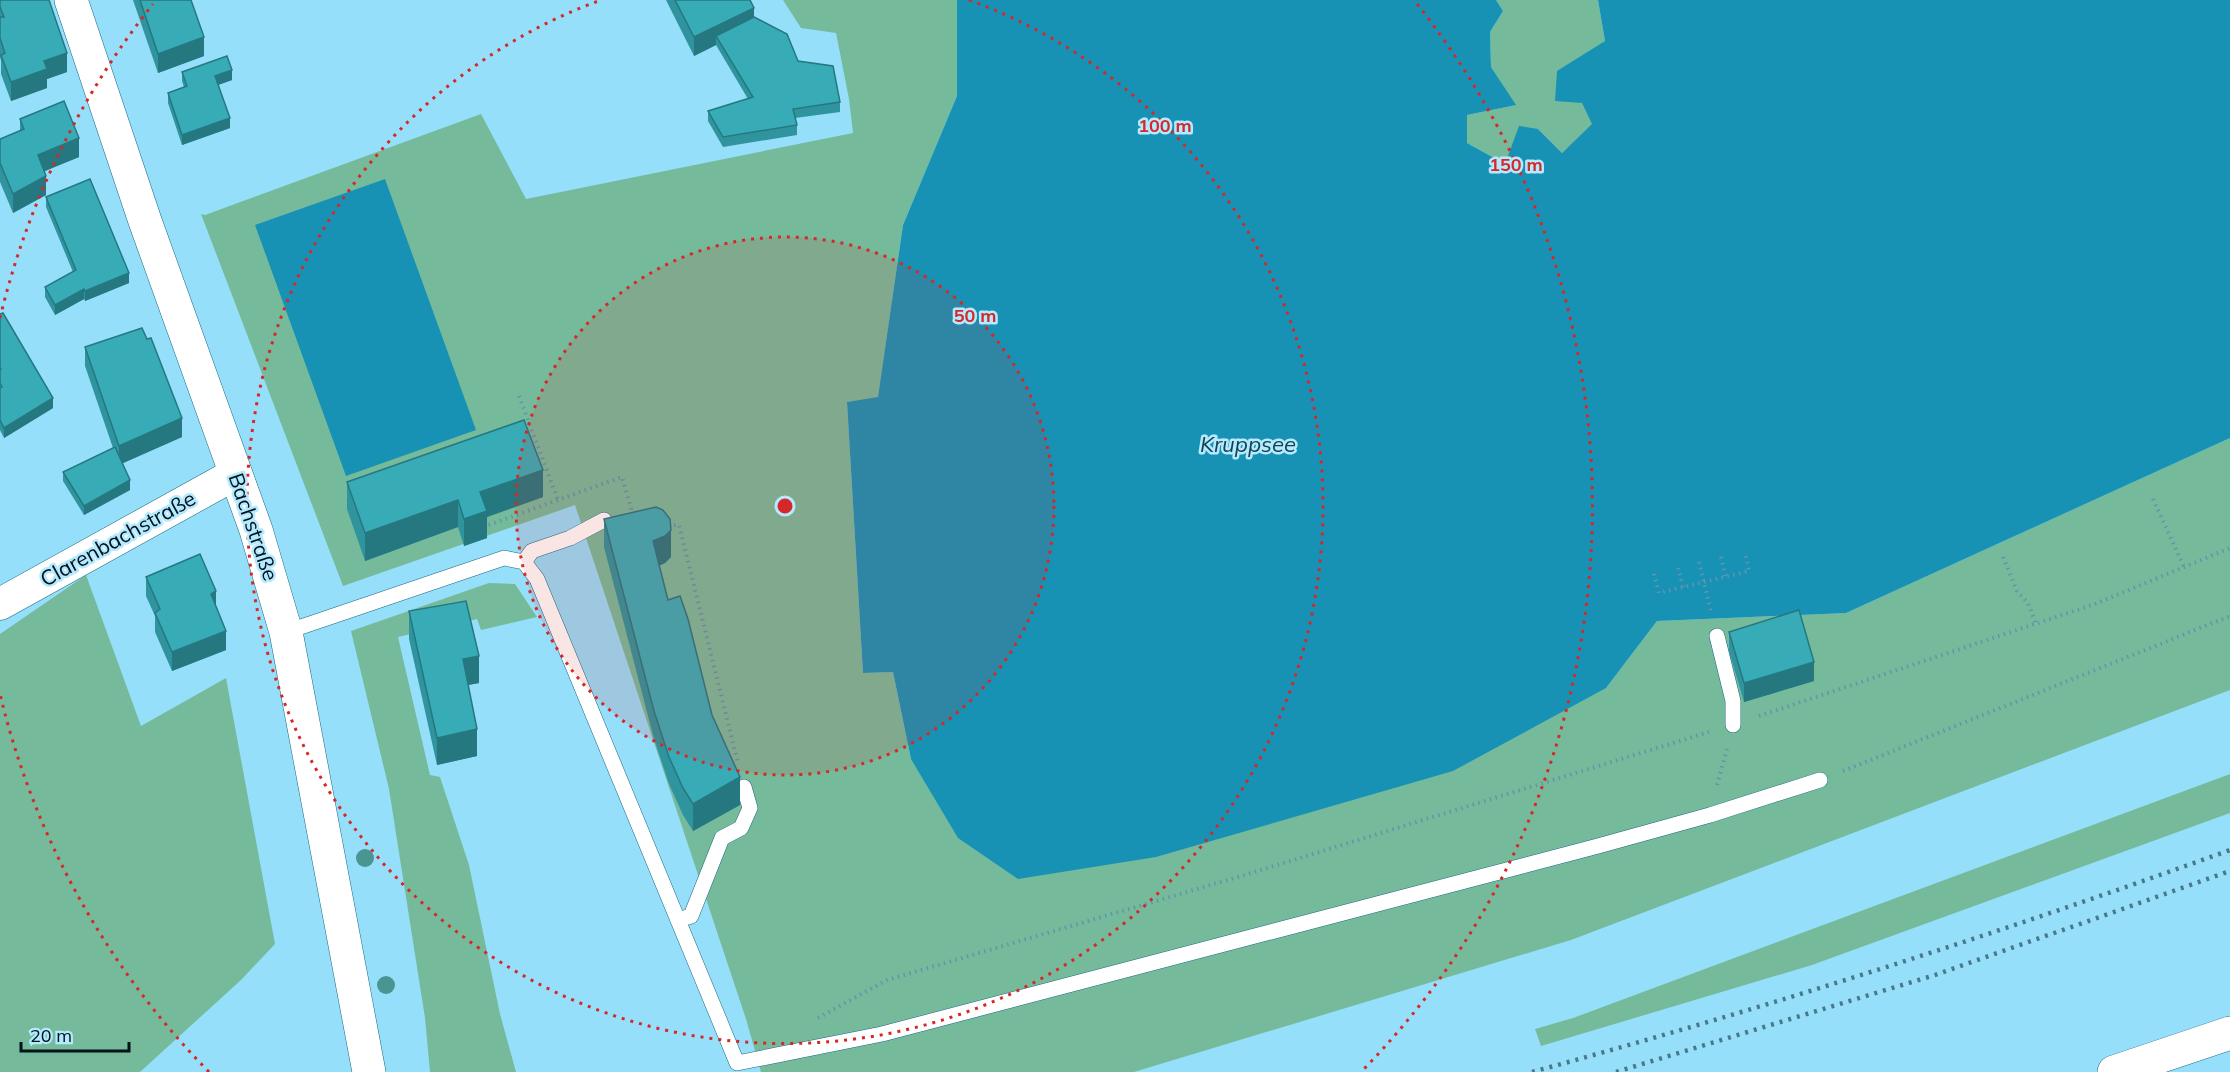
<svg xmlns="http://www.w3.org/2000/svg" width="2230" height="1072" viewBox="0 0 2230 1072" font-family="Mulish,sans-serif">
	<rect width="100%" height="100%" fill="#96dffa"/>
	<g fill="#75bb9b">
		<polygon points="783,0 957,0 957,96 903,225 878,398 847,402 863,673 893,672 911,759 1606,688 1657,621 1846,613 2230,438 2230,690 1571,940 1134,1072 761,1072 746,1019 575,505 343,586 201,214 205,215 481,114 526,199 853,133 849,99 836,33 801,28"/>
		<polygon points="1496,0 1598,0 1605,41 1582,103 1593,124 1562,153 1538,129 1505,164 1467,143 1467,115 1515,105 1491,67 1490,32 1503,11"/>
		<polygon points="86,575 141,726 226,678 275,944 241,980 140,1072 0,1072 0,634"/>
		<polygon points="489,583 515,584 537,617 481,630 477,619 398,637 430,775 440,777 469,865 500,1014 516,1072 430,1072 425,1018 389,789 351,631"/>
		<polygon points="2230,774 2230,813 1812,965 1541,1046 1535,1029 1573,1018"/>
	</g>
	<g fill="#1792b5">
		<polygon points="957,0 1496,0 1503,11 1490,32 1491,67 1516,105 1467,115 1467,143 1505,164 1519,126 1538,129 1562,153 1592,124 1582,103 1555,101 1557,71 1605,41 1598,0 2230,0 2230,438 1846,613 1657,621 1606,688 1453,771 1156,857 1018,879 958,838 911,759 893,672 863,673 847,402 878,397 903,225 957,96"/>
		<polygon points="385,179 476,430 346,476 255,225"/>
	</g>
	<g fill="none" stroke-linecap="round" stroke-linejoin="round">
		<g stroke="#1b6981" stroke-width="16">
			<g id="lane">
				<polyline points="524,562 532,551 570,538 604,520"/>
				<polyline points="286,632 504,558 524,562 537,579 737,1063 882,1034 1598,846 1710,815 1820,780"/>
				<polyline points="1717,636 1733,701 1733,725"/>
				<polyline points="678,920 691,916 722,838 741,828 750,808 744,787"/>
			</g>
		</g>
		<g stroke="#1b6981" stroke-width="33">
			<polyline id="street" points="0,604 235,474"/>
		</g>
		<g stroke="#1b6981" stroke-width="34">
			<g id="secondary">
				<polyline points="71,0 145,221 256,530 286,632 369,1072"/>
				<polyline points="2114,1072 2230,1033"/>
			</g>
		</g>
		<g stroke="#6196aa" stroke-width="4" stroke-dasharray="1.5 4.5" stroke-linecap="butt">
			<polyline points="519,396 558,500"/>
			<polyline points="2153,499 2184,567"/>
			<polyline points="668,526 679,525 738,763"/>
			<polyline points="483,527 622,477 633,515"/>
			<polyline points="1721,557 1725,576"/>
			<polyline points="2003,557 2017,591 2028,603 2036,624"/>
			<polyline points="1699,562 1711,612"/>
			<polyline points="1678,568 1683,587"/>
			<polyline points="1654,574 1659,593 1749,571 1745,552"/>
			<polyline points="1759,716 2095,604 2230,548"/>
			<polyline points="1843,771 2230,616"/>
			<polyline points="1717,785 1727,749"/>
			<polyline points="818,1018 887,980 1238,877 1709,732"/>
		</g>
		<use href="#lane" stroke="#fff" stroke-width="15"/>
		<use href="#street" stroke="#fff" stroke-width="32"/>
		<use href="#secondary" stroke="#fff" stroke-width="33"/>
		<g stroke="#4b7889" stroke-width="4.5" stroke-dasharray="3 6" stroke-linecap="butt">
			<path d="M 1532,1072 C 1767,1008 2000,933 2230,850"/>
			<polyline points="1616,1072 1935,975 2230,871"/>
		</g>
	</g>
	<g fill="#489592">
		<circle cx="365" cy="858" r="9"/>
		<circle cx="386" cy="985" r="9"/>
	</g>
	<g fill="#2f949d">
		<polygon points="0,0 67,72 47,79 47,88 11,101 1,74 1,61 0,57"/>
		<polygon points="133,0 191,0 204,56 158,73"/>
		<polygon points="666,0 750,0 754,17 840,102 840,112 795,118 797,125 797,135 723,147 708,121 708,111 748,99 716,45 694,56"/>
		<polygon points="182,72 232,80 218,85 230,128 182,145 168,103 168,93 184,87 182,81"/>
		<polygon points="20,119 79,157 44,171 46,195 13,213 0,182 0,139 20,131"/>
		<polygon points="46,197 129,283 85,301 84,299 55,315 45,297 45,287 73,272 46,207"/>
		<polygon points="0,314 53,408 4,438 0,430"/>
		<polygon points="85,347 182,437 122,463 130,490 84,515 63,481 63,472 113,448 85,366"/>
		<polygon points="347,482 543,497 487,517 487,538 464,546 458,527 365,561 347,509"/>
		<polygon points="604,519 671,557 665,563 659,566 668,600 712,715 740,805 693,831 683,815 669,784 654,739 604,547"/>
		<polygon points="146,577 216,606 226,650 172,671 155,632 155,616 146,596"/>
		<polygon points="409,611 479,683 468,685 477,756 437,765 409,639"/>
		<polygon points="1729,632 1814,681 1744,702 1729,651"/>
	</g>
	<g fill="#267880">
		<polygon points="754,8 754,27 716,36 716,45 694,56 694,37"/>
		<polygon points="204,37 204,56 158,73 158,54"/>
		<polygon points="67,53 67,72 47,79 47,88 11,101 11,82 44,61"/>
		<polygon points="232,70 232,80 215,86 215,76"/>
		<polygon points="230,118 230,128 182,145 182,135"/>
		<polygon points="79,138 79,157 38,174 38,155"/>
		<polygon points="46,176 46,195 13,213 13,194"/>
		<polygon points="129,273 129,283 85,301 85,291"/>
		<polygon points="84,289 84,299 55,315 55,305"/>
		<polygon points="53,398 53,408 4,438 4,428"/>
		<polygon points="182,418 182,437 119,465 119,446"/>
		<polygon points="543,470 543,497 487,517 487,538 464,546 464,519 480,492"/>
		<polygon points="130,480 130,490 84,515 84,506"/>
		<polygon points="458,500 458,527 365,561 365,533"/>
		<polygon points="671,530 671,557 665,563 653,568 653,541"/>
		<polygon points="216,591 216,610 211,594"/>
		<polygon points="226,631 226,650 172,671 172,652"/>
		<polygon points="479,656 479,683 463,686 463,659"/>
		<polygon points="1814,662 1814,681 1744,702 1744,683"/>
		<polygon points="477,729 477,756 437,765 437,738"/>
		<polygon points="740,777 740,805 693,831 693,804"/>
	</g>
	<g fill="#37acb7" stroke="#267880" stroke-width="1.5">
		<polygon points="0,0 49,0 67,53 44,61 47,69 11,82 1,55 5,53 0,38 0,17 4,17 0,7"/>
		<polygon points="140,0 191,0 204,37 158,54"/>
		<polygon points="675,0 750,0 754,8 694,37"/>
		<polygon points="754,17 787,34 798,61 833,66 840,102 793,109 797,125 723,137 708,111 753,97 716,36"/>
		<polygon points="227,56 232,70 215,76 230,118 182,135 168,93 187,86 182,72"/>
		<polygon points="64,101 79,138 38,155 46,176 13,194 0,163 0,139 24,129 20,119"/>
		<polygon points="90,179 129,273 85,291 84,289 55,305 45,287 76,270 46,197"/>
		<polygon points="3,313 53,398 4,428 0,420 0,388 2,387 0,383 0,369 1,369 0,367 0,314"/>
		<polygon points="142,328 147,339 151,338 182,418 119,446 85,347"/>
		<polygon points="524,420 543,470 480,492 487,511 464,519 458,500 365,533 347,482"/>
		<polygon points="115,447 130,480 84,506 63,472"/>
		<polygon points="656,507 663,510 670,519 671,530 665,536 653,541 668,600 680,596 688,619 712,715 740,777 693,804 683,788 669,757 654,711 604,519"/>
		<polygon points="200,554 216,591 211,594 226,631 172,652 155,613 160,609 146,577"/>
		<polygon points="466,601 479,656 463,659 477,729 437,738 409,611"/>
		<polygon points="1799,610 1814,662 1744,683 1729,632"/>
	</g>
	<circle cx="785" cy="506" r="269" fill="#d62828" fill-opacity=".12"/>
	<g fill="none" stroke="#d62828" stroke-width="3" stroke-dasharray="3 6">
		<circle cx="785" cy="506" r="269"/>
		<path d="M969 0A538 538 0 1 1 601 0"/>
		<path d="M209 1072A807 807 0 0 1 0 694M0 318A807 807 0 0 1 153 4M1417 4A807 807 0 0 1 1361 1072"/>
	</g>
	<g text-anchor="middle" stroke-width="5" stroke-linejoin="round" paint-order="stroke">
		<g font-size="21" fill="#01131a" stroke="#b4e9fe">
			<text transform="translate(253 527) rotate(71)" y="7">Bachstraße</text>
			<text transform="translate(118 539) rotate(-29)" y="7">Clarenbachstraße</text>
		</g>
		<g font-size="22" font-style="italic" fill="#134252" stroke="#b4e9fe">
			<text x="1248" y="452">Kruppsee</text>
		</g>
	</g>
	<circle cx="785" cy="506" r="9" fill="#d62828" stroke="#b4e9fe" stroke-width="3"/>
	<g font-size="18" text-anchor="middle" font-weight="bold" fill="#d62828" stroke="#b4e9fe" stroke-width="5" stroke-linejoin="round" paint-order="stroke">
		<text x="1165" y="132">100 m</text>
		<text x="1516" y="171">150 m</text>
		<text x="975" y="322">50 m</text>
	</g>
	<path d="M21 1042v9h108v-9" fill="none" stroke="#01131a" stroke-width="3"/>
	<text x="30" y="1042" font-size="18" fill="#01131a" stroke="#b4e9fe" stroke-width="4.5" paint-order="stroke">20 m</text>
</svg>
